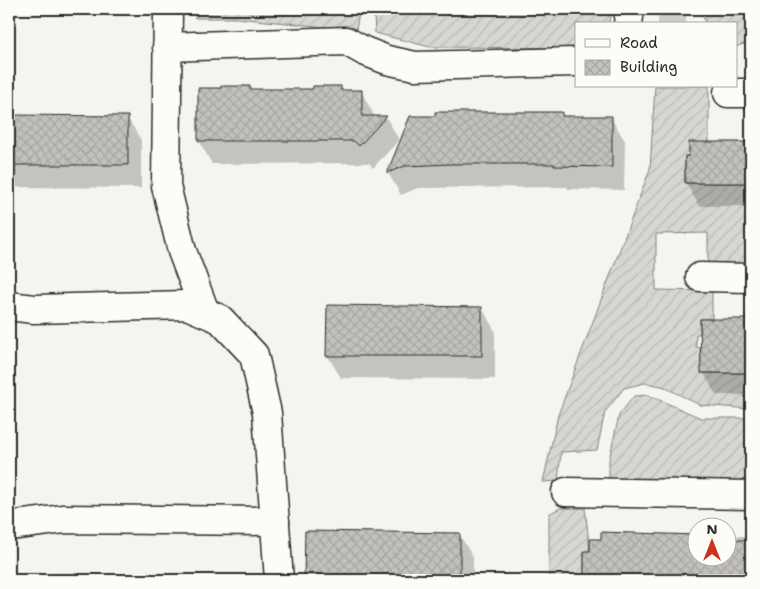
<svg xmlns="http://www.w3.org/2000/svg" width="760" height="589" viewBox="0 0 760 589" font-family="'Shantell Sans',sans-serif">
	<defs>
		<pattern id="garden-furrows" width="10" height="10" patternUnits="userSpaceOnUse" patternTransform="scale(1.25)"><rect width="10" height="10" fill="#d7d6d2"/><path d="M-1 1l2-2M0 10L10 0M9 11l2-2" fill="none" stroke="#b9b8b4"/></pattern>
		<pattern id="building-cross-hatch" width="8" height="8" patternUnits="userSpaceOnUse" patternTransform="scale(1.25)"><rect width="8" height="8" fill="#c2c1be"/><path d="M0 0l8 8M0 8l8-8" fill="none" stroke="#a7a6a3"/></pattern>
	</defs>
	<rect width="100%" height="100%" fill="#f5f4ef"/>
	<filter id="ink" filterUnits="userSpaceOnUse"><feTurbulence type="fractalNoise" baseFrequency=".02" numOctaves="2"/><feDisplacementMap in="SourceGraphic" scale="10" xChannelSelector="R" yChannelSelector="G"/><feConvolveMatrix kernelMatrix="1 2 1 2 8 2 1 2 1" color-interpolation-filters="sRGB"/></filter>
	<g filter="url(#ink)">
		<g fill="url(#garden-furrows)" stroke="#81807e">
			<polygon points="195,9 613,9 608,24 576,24 576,48 430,47 375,33 374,13 359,13 356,30 236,18 195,18"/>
			<polygon points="700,9 751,9 751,47 743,44 736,47 736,24 706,24"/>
			<polygon points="655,86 709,86 709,143 689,156 685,156 685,183 751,183 751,267 708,267 708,233 656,234 656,290 712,291 712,319 700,319 700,334 696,334 696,347 701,348 702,373 751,373 751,409 700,405 662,386 645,383 624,388 605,412 597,450 561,452 558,481 543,482 558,415 650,169"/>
			<polygon points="648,395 701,418 751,418 751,480 609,479 609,460 619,415 634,396"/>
			<polygon points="560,508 585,508 590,551 584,552 584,580 549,580 549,514"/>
		</g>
		<g fill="#0003">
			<polygon points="249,87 251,90 314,90 340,88 342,91 361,91 375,117 386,117 399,140 373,168 369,163 212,164 199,141"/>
			<polygon points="561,113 564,117 611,118 625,141 624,190 568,189 567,187 418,188 401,195 388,173 411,117"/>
			<polygon points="9,116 127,117 141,140 141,188 9,187"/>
			<polygon points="690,143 751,143 751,206 699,206 686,183"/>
			<polygon points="482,308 495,331 495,379 341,378 327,355"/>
			<polygon points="701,320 751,320 751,395 716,395 703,372"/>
			<polygon points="459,534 473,557 473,580 301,580 305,571"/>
			<polygon points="728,536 751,536 751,580 585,580 585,553 728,556"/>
		</g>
		<g fill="url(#building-cross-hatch)" stroke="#2b2b2b">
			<polygon points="221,86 250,86 250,89 313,89 313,86 341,86 341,90 362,90 362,116 387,116 359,146 354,141 198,141 198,88 221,88"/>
			<polygon points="435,112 562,112 562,116 612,116 612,167 554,166 554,164 451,164 405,166 387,173 410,116 435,116"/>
			<polygon points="9,115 128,116 128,165 9,165"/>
			<polygon points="689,142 751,142 751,183 685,183 685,156 689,156"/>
			<polygon points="327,305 482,307 482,356 326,356"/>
			<polygon points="700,319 751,319 751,373 701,373"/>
			<polygon points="305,531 460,533 460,580 304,580"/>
			<polygon points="601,532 698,535 698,556 728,556 728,535 728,540 751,540 751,580 584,580 584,551 590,551 590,539 601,539"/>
		</g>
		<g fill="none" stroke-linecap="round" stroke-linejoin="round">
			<polyline stroke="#cdccc8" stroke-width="28" stroke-dasharray="28 14" stroke-linecap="butt" points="672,9 672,24"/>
			<g stroke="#2b2b2b" stroke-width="31">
				<g id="minor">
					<polyline points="168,9 166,186 182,251 205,312"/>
					<polyline points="628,24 630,9"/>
					<polyline points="167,47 346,41 364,51 387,60 415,66 576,62"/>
					<polyline points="728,93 751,93"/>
					<polyline points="700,277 751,278"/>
					<polyline points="9,306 34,309 187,305 220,319 254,355 267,413 279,580"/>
					<polyline points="566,492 751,495"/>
					<polyline points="9,526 64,519 275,521"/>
				</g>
			</g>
			<use href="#minor" stroke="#fdfcf7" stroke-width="28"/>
		</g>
	</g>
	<rect width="760" height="589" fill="none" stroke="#fdfcf7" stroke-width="30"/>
	<rect x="15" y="15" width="730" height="559" fill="none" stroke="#2b2b2b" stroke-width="2" filter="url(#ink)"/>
	<rect x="575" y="22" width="162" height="65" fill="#fdfcf7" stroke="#a9a8a5"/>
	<rect x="585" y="39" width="25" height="8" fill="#fdfcf7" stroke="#a9a8a5"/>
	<text x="620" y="48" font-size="15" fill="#2b2b2b">Road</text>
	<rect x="585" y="60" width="25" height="15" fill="url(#building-cross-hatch)" stroke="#a9a8a5"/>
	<text x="620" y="72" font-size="15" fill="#2b2b2b">Building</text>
	<g transform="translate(712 542)"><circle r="24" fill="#fdfcf7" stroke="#a9a8a5"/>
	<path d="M0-4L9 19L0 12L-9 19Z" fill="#c8321e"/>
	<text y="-8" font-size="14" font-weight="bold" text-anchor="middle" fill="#2b2b2b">N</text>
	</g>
</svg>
